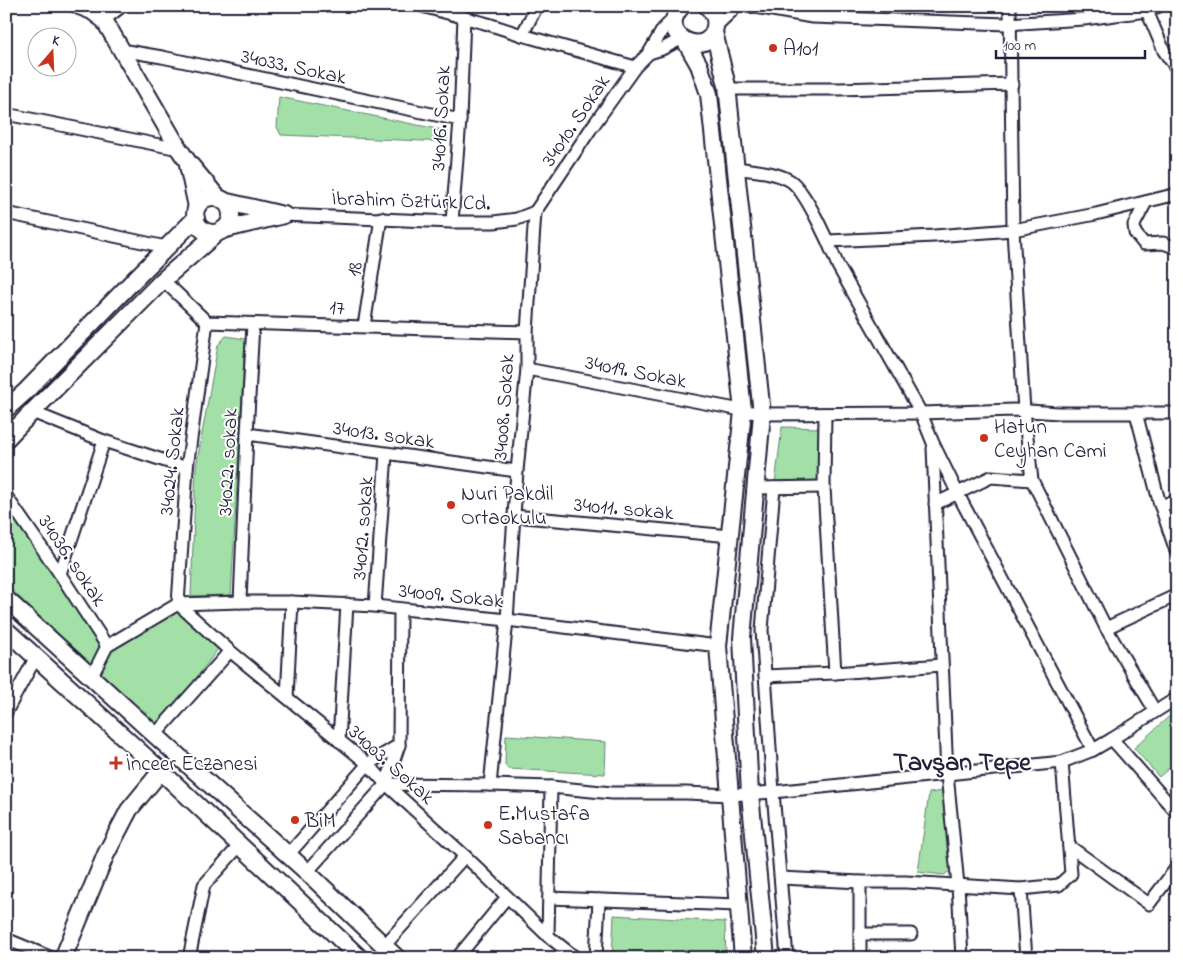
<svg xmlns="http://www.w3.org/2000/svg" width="1183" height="964" viewBox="0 0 1183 964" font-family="'Indie Flower',sans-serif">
	<rect width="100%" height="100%" fill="#fff"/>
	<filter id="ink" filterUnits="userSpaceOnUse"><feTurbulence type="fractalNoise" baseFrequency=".02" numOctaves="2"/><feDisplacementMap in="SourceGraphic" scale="10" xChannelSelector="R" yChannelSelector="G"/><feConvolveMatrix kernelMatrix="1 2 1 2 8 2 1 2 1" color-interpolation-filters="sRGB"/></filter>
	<g filter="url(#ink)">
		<g fill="#a3e0a7" stroke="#628171">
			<polygon points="279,97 447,131 447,142 281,135 277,127"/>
			<polygon points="226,336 245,339 231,595 191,596 196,467 218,345"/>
			<polygon points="782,427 820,428 821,485 775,484"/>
			<polygon points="6,502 107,646 178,604 218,649 194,681 157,725 6,585"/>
			<polygon points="1174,712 1177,715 1177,761 1159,777 1134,748"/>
			<polygon points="506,735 606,742 605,774 508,769 505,765"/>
			<polygon points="943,791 950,871 944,875 918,872 929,793"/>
			<polygon points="614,915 725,922 726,958 612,958"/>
		</g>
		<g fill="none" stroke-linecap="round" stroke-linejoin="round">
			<g stroke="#22223b" stroke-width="15">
				<g id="street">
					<polyline points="422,6 488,24 522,35 635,67"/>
					<polyline points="749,6 812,17 1007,24 1084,19 1147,11 1159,6"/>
					<polyline points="1010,6 1013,230 1024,411 1032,480 1106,628 1155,711"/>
					<polyline points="1147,11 1164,51 1177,69"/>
					<polyline points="675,17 663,29 649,53 662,49 681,39"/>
					<polyline points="104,20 122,6"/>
					<polyline points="716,26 737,6"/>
					<polyline points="522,35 537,6"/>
					<polyline points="121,50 162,57 460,120"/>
					<polyline points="727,89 839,89 1012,84"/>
					<polyline points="6,114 179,149"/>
					<path d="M 736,168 C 753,171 773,171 789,180 C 805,188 831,248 838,266 L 921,413 L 933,443 L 960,498 L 1093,750"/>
					<polyline points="1146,202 1134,225 1135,233 1144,244 1163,243 1177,248"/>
					<polyline points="6,213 166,247"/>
					<polyline points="284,215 452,222 494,222 517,219 535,212"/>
					<polyline points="452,222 460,120 464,17"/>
					<polyline points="828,241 934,236 1013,230 1096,214 1177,194"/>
					<polyline points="163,280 207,322 527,332"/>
					<polyline points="364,326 381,218"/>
					<polyline points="527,369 762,414 921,413 1014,410 1059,413 1177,413"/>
					<polyline points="32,412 104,441 187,468"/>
					<polyline points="1136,413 1159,501 1177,554"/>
					<polyline points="825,414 824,487 835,673"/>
					<polyline points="247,434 517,471"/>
					<polyline points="933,448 947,774 958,885 962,958"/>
					<polyline points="755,488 824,487"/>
					<polyline points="774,488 762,630 773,792 787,958"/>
					<polyline points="6,496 60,574 107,646"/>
					<polyline points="935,504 991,477 1032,480"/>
					<polyline points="1160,505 1177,502"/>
					<polyline points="514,516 730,536"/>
					<polyline points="60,574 104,441"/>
					<polyline points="240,602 247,434 253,324"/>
					<polyline points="178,604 230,651 368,764 386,784 465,856 548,936 576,958"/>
					<polyline points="178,604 187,468 207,322"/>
					<polyline points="375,606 386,454"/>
					<polyline points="1106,628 1177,595"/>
					<polyline points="765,676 835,673 942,665"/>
					<polyline points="91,678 107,646 178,604 240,602 292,602 375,606 507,620 718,646"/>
					<polyline points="287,697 292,602"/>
					<polyline points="6,712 36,657"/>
					<polyline points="155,735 230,651"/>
					<polyline points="1112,739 1177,813"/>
					<polyline points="339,741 347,604"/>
					<polyline points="386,784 399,745 400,609"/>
					<polyline points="490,785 507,620 517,471 527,369 527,332 535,212 590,130 635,67 649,53"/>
					<polyline points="1069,846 1149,904 1177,867"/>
					<polyline points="288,855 368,764 399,745"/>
					<polyline points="307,872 386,784 490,785 551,787 612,793 686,793 730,795 773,792 947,774 1062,762 1093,750 1112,739 1177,698"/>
					<polyline points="781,878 860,882 906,882 1021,889 1059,885 1071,874 1062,762"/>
					<polyline points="1021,889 1026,958"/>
					<polyline points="549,898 738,905"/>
					<polyline points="860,934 911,934"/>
					<polyline points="548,936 551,787"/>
					<polyline points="6,939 52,958"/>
					<polyline points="384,946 465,856"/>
					<polyline points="189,958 204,885 240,845"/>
					<polyline points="457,958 507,897"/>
					<polyline points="596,958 599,900"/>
					<polyline points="860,958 860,882"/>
				</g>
			</g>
			<g stroke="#22223b" stroke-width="20">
				<g id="secondary">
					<polyline points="79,6 92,11 104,20 179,149 188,162 218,198"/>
					<path d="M 682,6 C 653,36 709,61 715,27 C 717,19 713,12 707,6"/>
					<polyline points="714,32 727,86 762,414 742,638 750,794 766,958"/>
					<polyline points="686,42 699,65 709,94 743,411 718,646 743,958"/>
					<polyline points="188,165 197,207"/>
					<circle cx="213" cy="215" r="18"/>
					<polyline points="223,201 279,214"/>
					<polyline points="222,230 284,215"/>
					<polyline points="6,409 25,392 135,279 196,218"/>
					<polyline points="6,439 32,412 163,280 217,233"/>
					<polyline points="6,599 155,735 307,872 397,958"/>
					<polyline points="6,630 161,771 360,958"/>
					<polyline points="63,958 106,854 129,810 161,771"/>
				</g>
			</g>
			<use href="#street" stroke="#fff" stroke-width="11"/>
			<use href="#secondary" stroke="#fff" stroke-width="16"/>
		</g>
	</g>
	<g fill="#c8321e" stroke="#fff" stroke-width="2">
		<circle cx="773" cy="48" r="5"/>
		<circle cx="984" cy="438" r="5"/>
		<circle cx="451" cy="505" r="5"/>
		<path d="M113.5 755.5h5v5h5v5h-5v5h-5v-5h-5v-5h5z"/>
		<circle cx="295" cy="820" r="5"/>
		<circle cx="488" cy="825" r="5"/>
	</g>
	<g text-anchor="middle" stroke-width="4" stroke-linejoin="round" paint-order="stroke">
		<g font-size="21" fill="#22223b" stroke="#fff" text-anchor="start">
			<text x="783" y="55">A101</text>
			<text x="994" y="433">Hatun<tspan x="994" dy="24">Ceyhan Cami</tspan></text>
			<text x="461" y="500">Nuri Pakdil<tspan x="461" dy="24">Ortaokulu</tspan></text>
			<text x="126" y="770">İnceer Eczanesi</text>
			<text x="498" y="820">E.Mustafa<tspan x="498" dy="24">Sabancı</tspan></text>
			<text x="305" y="827">BiM</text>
		</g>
		<g font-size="21" fill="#22223b" stroke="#fff">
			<text transform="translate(294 66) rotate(12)" y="7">34033. Sokak</text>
			<text transform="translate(440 118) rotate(-87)" y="7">34016. Sokak</text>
			<text transform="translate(575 120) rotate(-56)" y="7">34010. Sokak</text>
			<text transform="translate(411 200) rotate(2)" y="7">İbrahim Öztürk Cd.</text>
			<text transform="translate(354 269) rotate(-81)" y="7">18</text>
			<text transform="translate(337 307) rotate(1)" y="7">17</text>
			<text transform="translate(636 371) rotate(11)" y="7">34019. Sokak</text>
			<text transform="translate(503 407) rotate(-86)" y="7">34008. Sokak</text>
			<text transform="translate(384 434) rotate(8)" y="7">34013. sokak</text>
			<text transform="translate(171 461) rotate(-84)" y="7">34024. Sokak</text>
			<text transform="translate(227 462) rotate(-87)" y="7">34022. sokak</text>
			<text transform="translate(624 508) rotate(5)" y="7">34011. sokak</text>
			<text transform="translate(362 528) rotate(-86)" y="7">34012. sokak</text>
			<text transform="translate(73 560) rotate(56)" y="7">34036. sokak</text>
			<text transform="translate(451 595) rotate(6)" y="7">34009. Sokak</text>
			<text transform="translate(392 764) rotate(42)" y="7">34003. Sokak</text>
		</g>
		<g font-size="26" font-weight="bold" fill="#22223b" stroke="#fff">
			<text x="962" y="770">Tavşan Tepe</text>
		</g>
	</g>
	<rect width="1183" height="964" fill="none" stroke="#fff" stroke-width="25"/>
	<rect x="12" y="12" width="1158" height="939" fill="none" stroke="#22223b" stroke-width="2" filter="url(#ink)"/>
	<g transform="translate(52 52) rotate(19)"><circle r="24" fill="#ffffff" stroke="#a7a7b1"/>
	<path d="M0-4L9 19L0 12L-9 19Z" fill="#c8321e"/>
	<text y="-8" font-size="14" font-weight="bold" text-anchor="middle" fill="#22223b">K</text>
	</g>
	<path d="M996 50v8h149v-8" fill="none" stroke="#22223b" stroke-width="2.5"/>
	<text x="1003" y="50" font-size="15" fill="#22223b" stroke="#ffffff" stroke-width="4" paint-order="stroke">100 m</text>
</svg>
